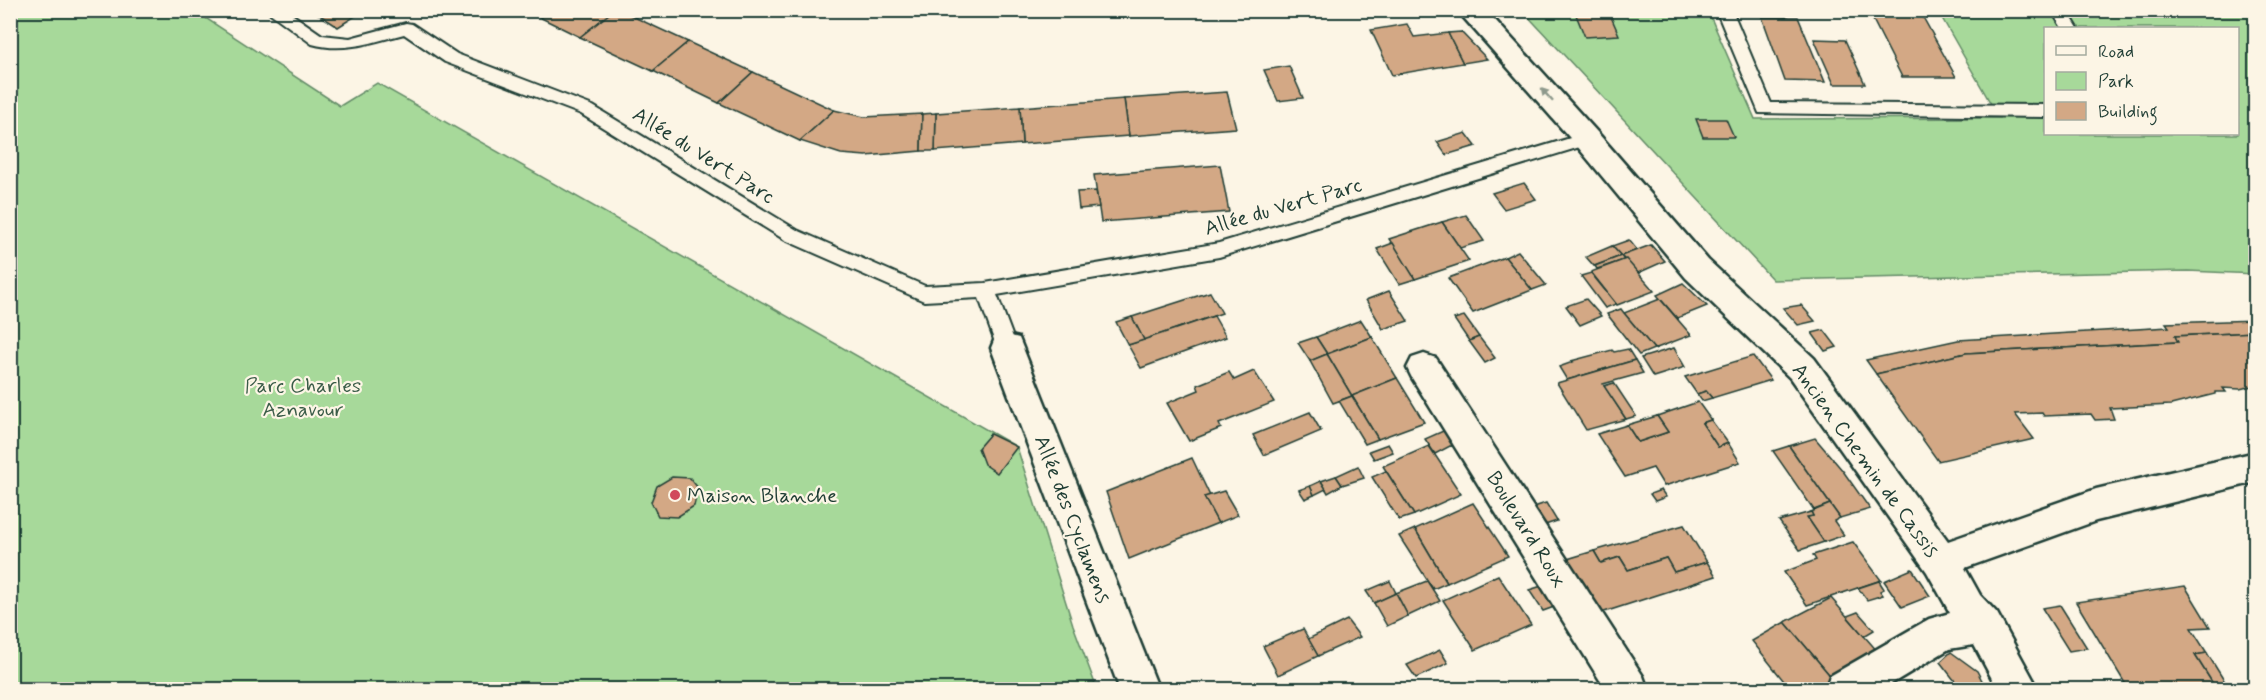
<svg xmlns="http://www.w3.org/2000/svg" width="2266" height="700" viewBox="0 0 2266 700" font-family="Mynerve,sans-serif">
	<rect width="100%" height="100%" fill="#fcf5e5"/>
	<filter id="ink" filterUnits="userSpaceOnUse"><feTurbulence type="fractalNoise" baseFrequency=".0167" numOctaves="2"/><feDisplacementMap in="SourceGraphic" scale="12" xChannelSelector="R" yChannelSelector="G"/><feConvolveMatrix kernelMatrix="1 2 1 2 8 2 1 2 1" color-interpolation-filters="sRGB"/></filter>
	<g filter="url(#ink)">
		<g fill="#a7d99a" stroke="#638b67" stroke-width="1.5" fill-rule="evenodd">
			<polygon points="10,11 195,11 340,106 377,83 1017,447 1073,625 1097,689 11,689"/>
			<path d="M 1523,11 L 1708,11 L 1755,119 L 1999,118 L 1938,11 L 2255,11 L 2255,274 L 2188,271 L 1773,280 ZM 2046,28 L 2238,28 L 2238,134 L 2046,134 Z"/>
		</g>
		<g fill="#d3a885" stroke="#1f3d34" stroke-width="1.5">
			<polygon points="312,10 365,10 338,27"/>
			<polygon points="525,10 614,10 580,37"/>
			<polygon points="614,10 619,10 688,42 653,71 580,37"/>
			<polygon points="1574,10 1608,10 1619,35 1585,37"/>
			<polygon points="1868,10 1919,10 1956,77 1902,77"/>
			<polygon points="1762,17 1798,17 1825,82 1785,81"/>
			<polygon points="1407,24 1414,37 1448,33 1463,63 1392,75 1371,30"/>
			<polygon points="1461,32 1487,59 1463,63 1448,33"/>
			<polygon points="1814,39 1845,40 1865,84 1834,84"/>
			<polygon points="688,42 753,72 719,103 653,71"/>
			<polygon points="1289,66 1303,98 1278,101 1264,70"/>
			<polygon points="753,72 834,110 800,141 719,103"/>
			<polygon points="1227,92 1236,128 1129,136 1124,99"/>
			<polygon points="1124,99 1129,136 1022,144 1020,107"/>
			<polygon points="1020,107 1022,144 935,151 936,113"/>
			<polygon points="834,110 864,117 922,114 921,151 866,156 841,154 800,141"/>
			<polygon points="936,113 935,151 921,151 922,114"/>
			<polygon points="1696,119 1726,119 1734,137 1703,137"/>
			<polygon points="1466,133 1476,146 1446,155 1437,142"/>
			<polygon points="1220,165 1229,212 1101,222 1094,175"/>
			<polygon points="1524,183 1536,199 1504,209 1492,193"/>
			<polygon points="1096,191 1099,207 1079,209 1077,192"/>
			<polygon points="1466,215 1484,241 1460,248 1442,222"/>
			<polygon points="1442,222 1469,261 1415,279 1389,239"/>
			<polygon points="1629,240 1637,250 1621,256 1612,246"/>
			<polygon points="1393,243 1415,279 1399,284 1377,249"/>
			<polygon points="1651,245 1665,261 1638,273 1621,256"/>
			<polygon points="1612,246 1621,256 1594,266 1586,257"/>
			<polygon points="1518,251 1546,285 1532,290 1505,257"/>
			<polygon points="1621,256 1624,260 1597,269 1595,266"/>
			<polygon points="1505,257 1532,290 1473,313 1448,278"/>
			<polygon points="1626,259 1654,291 1617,305 1591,272"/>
			<polygon points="1591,273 1616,304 1605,308 1581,276"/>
			<polygon points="1683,283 1707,306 1677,318 1657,295"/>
			<polygon points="1389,291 1408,321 1383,329 1366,300"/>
			<polygon points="1210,292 1222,313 1144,340 1132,317"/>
			<polygon points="1586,299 1601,316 1580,325 1566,306"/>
			<polygon points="1660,299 1691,335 1654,349 1624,313"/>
			<polygon points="1801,305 1815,321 1798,325 1783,308"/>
			<polygon points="1621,309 1624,313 1654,349 1639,355 1607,314"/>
			<polygon points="1214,316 1226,337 1141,368 1128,345"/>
			<polygon points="1464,316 1479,337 1469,341 1454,319"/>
			<polygon points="1132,317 1144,340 1128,345 1116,322"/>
			<polygon points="1361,320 1372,337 1327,354 1316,337"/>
			<polygon points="2256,320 2256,332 2175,336 2178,342 1966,353 1876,374 1866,360 1958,340 2169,327 2166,323"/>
			<polygon points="1824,330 1837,347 1825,351 1812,333"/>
			<polygon points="2256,332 2256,385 2240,389 2223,388 2226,392 2215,392 2215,394 2171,405 2110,408 2114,419 2095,420 2091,414 2044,416 2042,413 2015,414 2034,439 1938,461 1876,374 1966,353 2178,342 2175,336"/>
			<polygon points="1316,337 1327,354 1310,361 1298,343"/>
			<polygon points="1372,337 1397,378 1352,396 1327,354"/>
			<polygon points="1479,337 1495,358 1485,363 1469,341"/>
			<polygon points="1674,348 1685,367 1653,377 1641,358"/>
			<polygon points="1628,349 1635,360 1567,380 1559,367 1573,362 1571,361 1612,350 1614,352"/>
			<polygon points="1327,354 1352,396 1333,403 1310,361"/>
			<polygon points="1753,356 1771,380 1712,398 1706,391 1697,394 1685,377"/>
			<polygon points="1635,360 1643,373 1603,384 1626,419 1586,430 1557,383"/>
			<polygon points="1254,371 1274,402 1219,424 1221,428 1189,441 1167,403 1199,390 1197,385 1229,372 1234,380"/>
			<polygon points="1397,378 1424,422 1378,439 1352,396"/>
			<polygon points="1614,383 1636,416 1626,419 1604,386"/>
			<polygon points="1706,391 1712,398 1702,401 1697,394"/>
			<polygon points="1352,396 1378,439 1365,444 1339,401"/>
			<polygon points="1698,402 1711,420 1702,423 1718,447 1728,443 1740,462 1664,486 1653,468 1625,477 1597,434 1627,425 1638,442 1668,432 1657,416"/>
			<polygon points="1310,412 1321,431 1264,455 1253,435"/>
			<polygon points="1657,416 1668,432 1638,442 1627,425"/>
			<polygon points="1711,420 1728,443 1718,447 1702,423"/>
			<polygon points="1450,428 1461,447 1450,446 1435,454 1425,439"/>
			<polygon points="990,434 1017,447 997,473 984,464 978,448"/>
			<polygon points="1815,438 1843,471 1870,509 1840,518 1789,446"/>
			<polygon points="1388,444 1393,452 1374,459 1369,451"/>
			<polygon points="1429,446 1461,494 1414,515 1383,466"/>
			<polygon points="1789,446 1830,504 1814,510 1773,451"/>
			<polygon points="1192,458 1210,496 1204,497 1218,523 1129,559 1106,492"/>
			<polygon points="1358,466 1364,478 1342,485 1336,476"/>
			<polygon points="1386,471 1414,515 1399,520 1372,477"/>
			<polygon points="1336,476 1342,485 1328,493 1321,481"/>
			<polygon points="672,477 690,478 698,488 694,506 677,517 658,516 651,502 657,486"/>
			<polygon points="1321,481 1326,489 1314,495 1310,486"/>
			<polygon points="1310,486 1314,495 1305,499 1299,490"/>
			<polygon points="1661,490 1666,497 1655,501 1650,494"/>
			<polygon points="1224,491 1238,515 1218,523 1204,497"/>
			<polygon points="1473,503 1508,556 1447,583 1415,529"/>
			<polygon points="1546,503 1557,521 1542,526 1531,508"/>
			<polygon points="1830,504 1840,518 1834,521 1844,535 1824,542 1807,517 1813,516 1811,512"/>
			<polygon points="1811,512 1813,516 1807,517 1824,542 1800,550 1779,521"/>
			<polygon points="1684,525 1707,562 1674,572 1666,558 1628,570 1620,557 1601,563 1594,551"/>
			<polygon points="1415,529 1447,583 1433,589 1399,536"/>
			<polygon points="1853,542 1881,580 1807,605 1784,572 1816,560 1813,555"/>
			<polygon points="1594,551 1601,563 1620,557 1628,570 1666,558 1674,572 1707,562 1716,576 1598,614 1564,560"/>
			<polygon points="1912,569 1930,596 1902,607 1884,581"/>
			<polygon points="1498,575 1531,625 1475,650 1443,600"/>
			<polygon points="1390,581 1396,593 1374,603 1366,591"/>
			<polygon points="1427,581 1440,601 1408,616 1396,593"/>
			<polygon points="1879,581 1884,589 1880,591 1883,595 1867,600 1858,588"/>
			<polygon points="1542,586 1554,607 1543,611 1529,590"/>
			<polygon points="2185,586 2210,627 2191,628 2207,653 2195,655 2217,690 2129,690 2076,602"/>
			<polygon points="1396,593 1408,616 1387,626 1374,603"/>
			<polygon points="1831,598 1879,653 1833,679 1785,622"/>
			<polygon points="2060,605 2087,648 2069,651 2042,608"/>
			<polygon points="1858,612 1874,630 1864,636 1847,616"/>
			<polygon points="1347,620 1360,637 1318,656 1308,639"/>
			<polygon points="1785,622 1833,679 1812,690 1791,690 1752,641"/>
			<polygon points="1303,629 1318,656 1278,675 1263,646"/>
			<polygon points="1440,650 1448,663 1416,678 1407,665"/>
			<polygon points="1951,652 1977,671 1987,690 1962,690 1940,662"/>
			<polygon points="2207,653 2230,690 2217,690 2195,655"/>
		</g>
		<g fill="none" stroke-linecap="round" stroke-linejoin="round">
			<g stroke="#1f3d34" stroke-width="4">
				<g id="lane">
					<path d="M 266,10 L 286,10 L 322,35 L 350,38 L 406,23 L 412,24 L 457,54 L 593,106 L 797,230 L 925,286 L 985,283 L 1219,243 L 1587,133 L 1593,135 L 1596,139 L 1593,143 L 1219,257 L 997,295 L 1017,348 L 1014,354 L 1007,356 L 1000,354 L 997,348 L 979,298 L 924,301 L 785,240 L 581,114 L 445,62 L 404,34 C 373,42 344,53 312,44 Z"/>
					<polygon points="1716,10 1732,10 1771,103 2046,105 2046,117 1759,113"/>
					<polygon points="2051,10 2067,10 2078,28 2062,28"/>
				</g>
			</g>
			<g stroke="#1f3d34" stroke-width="5">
				<g id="street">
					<polygon points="1457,10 1486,10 1597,132 1708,260 1814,358 1948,541 2096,489 2256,452 2256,482 2096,521 1965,568 1980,595 1997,613 2039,690 1998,690 1974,645 1949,649 1881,690 1825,690 1830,676 1929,619 1950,613 1927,572 1790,378 1686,278 1577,146"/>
					<polygon points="1007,335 1019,338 1023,348 1159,690 1120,690 991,348 995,338"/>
					<polygon points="1424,354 1436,358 1643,676 1648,690 1606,690 1412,378 1407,368 1412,358"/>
				</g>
			</g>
			<use href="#lane" fill="#fcf5e5" fill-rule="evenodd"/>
			<use href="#street" fill="#fcf5e5" fill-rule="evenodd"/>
		</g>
		<defs><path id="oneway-solid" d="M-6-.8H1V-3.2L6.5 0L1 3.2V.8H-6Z" transform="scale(1.5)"/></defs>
		<use fill="#8e998c" href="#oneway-solid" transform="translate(1547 95) rotate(-132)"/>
	</g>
	<circle fill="#d1495b" stroke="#fcf5e5" stroke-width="2" cx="675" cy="495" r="6"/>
	<g text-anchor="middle" stroke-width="4.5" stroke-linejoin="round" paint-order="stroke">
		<g font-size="21" fill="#1f3d34" stroke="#fcf5e5">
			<text transform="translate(704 155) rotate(32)" y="7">Allée du Vert Parc</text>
			<text transform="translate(1283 206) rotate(-16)" y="7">Allée du Vert Parc</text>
			<text transform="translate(1866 460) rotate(54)" y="7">Ancien Chemin de Cassis</text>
			<text transform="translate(1073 519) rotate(69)" y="7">Allée des Cyclamens</text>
			<text transform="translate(1527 529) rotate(58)" y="7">Boulevard Roux</text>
		</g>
		<g font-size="21" fill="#3a5c48" stroke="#fcf5e5">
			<text x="303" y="392">Parc Charles<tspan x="303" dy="24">Aznavour</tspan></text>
		</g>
		<g font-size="21" fill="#1f3d34" stroke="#fcf5e5" text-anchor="start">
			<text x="687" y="502">Maison Blanche</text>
		</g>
	</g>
	<rect width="2266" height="700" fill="none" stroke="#fcf5e5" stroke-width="36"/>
	<rect x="18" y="18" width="2230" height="664" fill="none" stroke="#1f3d34" stroke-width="2" filter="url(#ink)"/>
	<rect x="2044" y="27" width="195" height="108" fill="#fcf5e5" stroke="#a4ab9e" stroke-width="1.5"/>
	<rect x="2056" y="46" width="30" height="9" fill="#fcf5e5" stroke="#a4ab9e" stroke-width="1.5"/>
	<text x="2098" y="57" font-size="18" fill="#1f3d34">Road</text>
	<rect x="2056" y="72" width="30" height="18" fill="#a7d99a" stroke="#a4ab9e" stroke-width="1.5"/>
	<text x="2098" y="87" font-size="18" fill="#1f3d34">Park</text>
	<rect x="2056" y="102" width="30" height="18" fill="#d3a885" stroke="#a4ab9e" stroke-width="1.5"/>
	<text x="2098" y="117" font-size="18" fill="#1f3d34">Building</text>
</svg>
